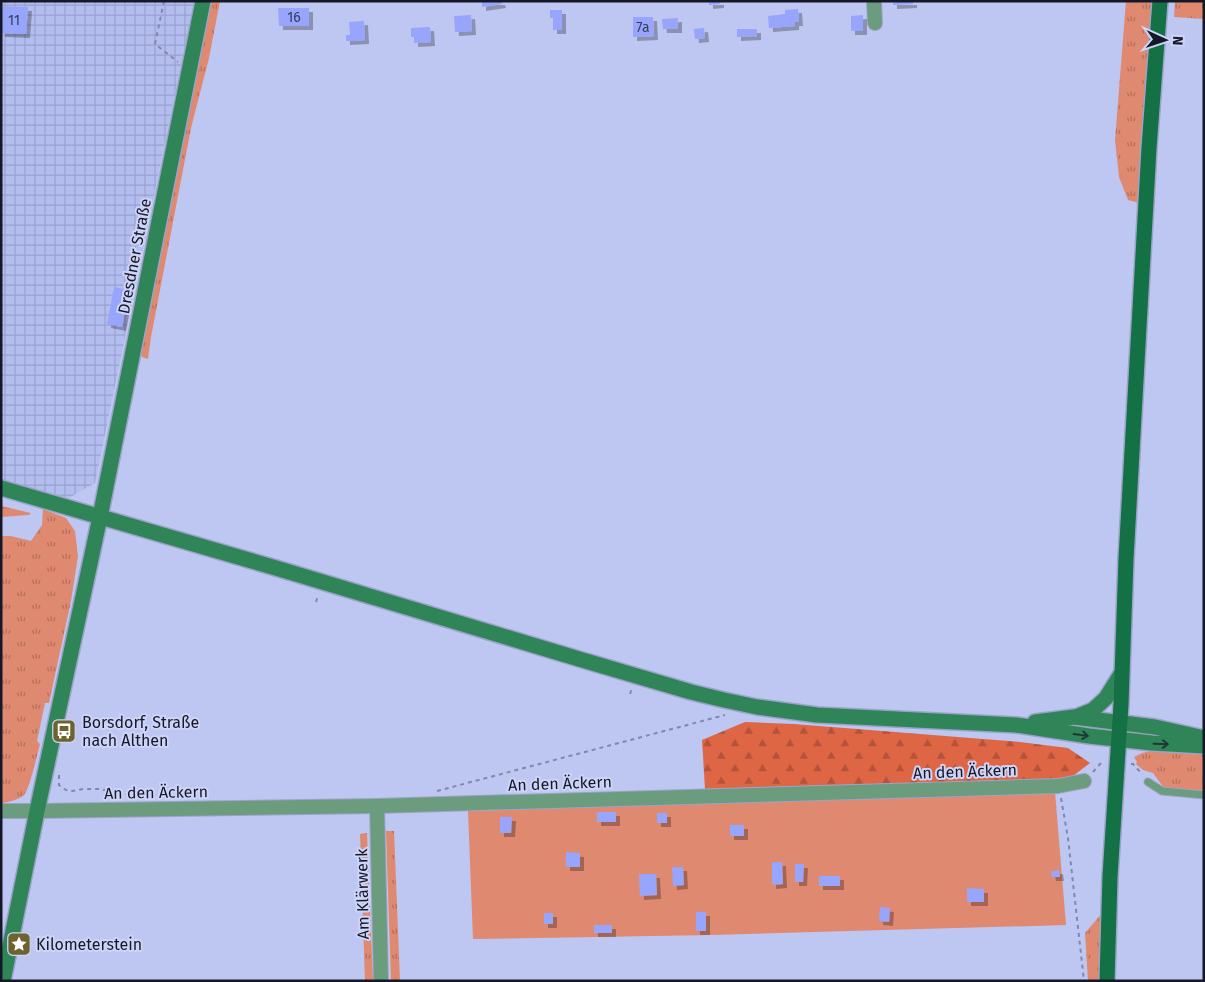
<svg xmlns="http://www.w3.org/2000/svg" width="1205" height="982" viewBox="0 0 1205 982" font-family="'Fira Sans',sans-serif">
	<defs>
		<pattern id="industrial-grid" width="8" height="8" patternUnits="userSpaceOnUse" patternTransform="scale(1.25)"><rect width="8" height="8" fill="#b4bdf0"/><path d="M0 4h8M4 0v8" fill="none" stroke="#9aa2ce"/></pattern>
		<pattern id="grass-tufts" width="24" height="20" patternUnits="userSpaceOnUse" patternTransform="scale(1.25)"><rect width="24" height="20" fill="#df8970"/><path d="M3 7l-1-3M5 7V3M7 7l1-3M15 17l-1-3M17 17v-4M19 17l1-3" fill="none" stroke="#b46f5c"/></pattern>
		<pattern id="forest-firs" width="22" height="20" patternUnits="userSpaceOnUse" patternTransform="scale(1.25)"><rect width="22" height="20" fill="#df6644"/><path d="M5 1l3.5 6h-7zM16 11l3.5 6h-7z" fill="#b45339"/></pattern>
		<filter id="shadow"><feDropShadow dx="4" dy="4" stdDeviation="0" flood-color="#0004"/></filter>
	</defs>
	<rect width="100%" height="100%" fill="#bec6f2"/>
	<polygon fill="url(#industrial-grid)" points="1,1 194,1 95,483 69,498 1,480"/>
	<g fill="url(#grass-tufts)">
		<polygon points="211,1 220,1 209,58 191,128 151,337 148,359 142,357 140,352"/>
		<polygon points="1126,1 1156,1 1139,203 1128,200 1119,177 1115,140"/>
		<polygon points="1175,1 1204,1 1204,19 1174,17"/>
		<polygon points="1,506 31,513 29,515 1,517"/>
		<path d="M 43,509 L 66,518 L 75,531 L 78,556 L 71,601 L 49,703 L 45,703 L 37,741 L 40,744 C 37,755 30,788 24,795 C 20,799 7,803 1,803 L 1,536 L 11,536 L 31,541 L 42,525 Z"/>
		<polygon points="1157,750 1204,751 1204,791 1164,788 1153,773 1143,770 1136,764 1137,762 1134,757 1142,753"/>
		<polygon points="386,831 394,831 400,981 391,981"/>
		<polygon points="367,833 373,981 365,981 360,834"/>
		<polygon points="1103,912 1100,981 1088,981 1085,933"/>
	</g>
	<polygon fill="url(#forest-firs)" points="745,722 794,724 1020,742 1068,748 1090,763 1073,776 1053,779 705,789 702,740"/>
	<polygon fill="#df8970" points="1055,792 1066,925 712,935 473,939 468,811"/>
	<g fill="#98a5fc" filter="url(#shadow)">
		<polygon points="482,1 501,1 502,4 482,7"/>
		<polygon points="709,1 720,1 720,4 709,5"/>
		<polygon points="893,1 913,1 913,4 893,5"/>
		<polygon points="1,6 28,7 26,34 1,33"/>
		<polygon points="278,8 309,8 309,26 279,26"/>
		<polygon points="798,9 799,22 795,22 795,26 769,28 768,16 785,14 785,10"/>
		<polygon points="550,10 562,10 562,30 553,30 553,18 550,18"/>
		<polygon points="471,15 472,31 455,32 454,16"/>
		<polygon points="863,15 863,31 851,31 851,16"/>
		<polygon points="633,17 653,17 654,36 633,37"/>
		<polygon points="678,18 678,29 663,29 662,19"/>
		<polygon points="364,21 365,40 346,41 346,35 350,35 349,22"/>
		<polygon points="430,27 431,42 414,43 414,37 411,37 411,28"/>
		<polygon points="704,28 705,38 695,39 694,29"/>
		<polygon points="737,29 757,29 757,36 737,37"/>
		<polygon points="114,287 129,290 122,327 107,324"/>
		<rect x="597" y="812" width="19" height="10"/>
		<rect x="657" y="813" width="10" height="10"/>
		<polygon points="500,817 512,817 511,833 500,833"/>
		<rect x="730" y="825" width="14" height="11"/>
		<polygon points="566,852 580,853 580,867 566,867"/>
		<polygon points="772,862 782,862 783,884 772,885"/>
		<polygon points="795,864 804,864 803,882 795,882"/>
		<polygon points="672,867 683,867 684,885 673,886"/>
		<polygon points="1059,870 1060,877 1052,877 1051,871"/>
		<polygon points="639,874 656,874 657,895 640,896"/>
		<rect x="819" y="876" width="21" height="10"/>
		<polygon points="967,888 984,889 984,902 967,902"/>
		<polygon points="880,907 890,908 889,922 879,921"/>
		<rect x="696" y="912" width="10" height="19"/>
		<rect x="544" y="913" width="9" height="11"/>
		<rect x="594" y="925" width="18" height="8"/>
	</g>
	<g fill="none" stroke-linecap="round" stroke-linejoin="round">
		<g stroke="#9ca3c9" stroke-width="9">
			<polyline id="lane" points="1148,782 1162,791 1204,795"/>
		</g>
		<g stroke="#9ca3c9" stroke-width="16">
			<g id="street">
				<polyline points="874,1 875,23"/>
				<polyline points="377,806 381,981"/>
				<polyline points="1,811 37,811 377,806 1058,786 1084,781"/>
			</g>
		</g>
		<g stroke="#9ca3c9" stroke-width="18">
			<g id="secondary">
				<polyline points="1,488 276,568 579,659 691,692 724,700 757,707 817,715 1016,725 1089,736 1152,743 1204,746"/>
				<polyline points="1076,717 1093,710 1106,698 1121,674"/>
				<polyline points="1035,722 1074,717 1155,727 1204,738"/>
				<polyline points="3,981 37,811 100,517 203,1"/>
			</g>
		</g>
		<g stroke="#9ca3c9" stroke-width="18">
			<polyline id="primary" points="1107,981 1110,877 1121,704 1126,559 1149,148 1160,1"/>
		</g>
		<g stroke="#8288a9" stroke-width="2" stroke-dasharray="4 4" stroke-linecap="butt">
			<polyline points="164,1 155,44 178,62"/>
			<polyline points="316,602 318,595"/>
			<polyline points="630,694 632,688"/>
			<polyline points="1131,764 1133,764 1142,774"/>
			<polyline points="1093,772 1101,763 1104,763"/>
			<polyline points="59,775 59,785 66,790 72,791 83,789 99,789 131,795 164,795"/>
			<polyline points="437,791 725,715"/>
			<polyline points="1061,798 1068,838 1084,981"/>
		</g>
		<use href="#lane" stroke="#6a9c7d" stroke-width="7"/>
		<use href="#street" stroke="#6a9c7d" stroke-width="14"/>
		<use href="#secondary" stroke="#308558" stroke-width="15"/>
		<use href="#primary" stroke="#147045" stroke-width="15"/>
	</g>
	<defs><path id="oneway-shaft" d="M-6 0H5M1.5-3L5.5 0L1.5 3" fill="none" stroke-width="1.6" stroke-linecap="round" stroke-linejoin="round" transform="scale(1.25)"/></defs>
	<g stroke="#1d3936">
		<use href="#oneway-shaft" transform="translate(1081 735) rotate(8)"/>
		<use href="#oneway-shaft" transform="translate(1161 744) rotate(2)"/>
	</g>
	<defs>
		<g id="bus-square" transform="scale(1.25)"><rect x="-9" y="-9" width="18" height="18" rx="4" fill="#6e632f" stroke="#cdd4f7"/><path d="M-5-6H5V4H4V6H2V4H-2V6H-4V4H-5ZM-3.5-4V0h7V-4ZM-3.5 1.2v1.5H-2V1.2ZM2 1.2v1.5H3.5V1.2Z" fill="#fff"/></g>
		<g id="sight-square" transform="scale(1.25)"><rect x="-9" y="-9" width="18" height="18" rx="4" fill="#6e632f" stroke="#cdd4f7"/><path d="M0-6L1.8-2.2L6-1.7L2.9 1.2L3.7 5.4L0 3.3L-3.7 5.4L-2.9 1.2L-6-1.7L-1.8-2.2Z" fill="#fff"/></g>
	</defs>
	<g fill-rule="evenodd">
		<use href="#bus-square" x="64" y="731"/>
		<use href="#sight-square" x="19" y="944"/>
	</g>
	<g text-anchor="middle" stroke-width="4" stroke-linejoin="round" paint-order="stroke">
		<g font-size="14" fill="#363b5c">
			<text x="294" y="22">16</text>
			<text x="14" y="25">11</text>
			<text x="643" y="32">7a</text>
		</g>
		<g font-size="16" fill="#151827" stroke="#cdd4f7">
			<text transform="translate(134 256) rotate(-79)" y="6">Dresdner Straße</text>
			<text transform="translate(965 771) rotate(-2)" y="6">An den Äckern</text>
			<text transform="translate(560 783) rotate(-2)" y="6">An den Äckern</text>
			<text transform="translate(156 792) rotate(-1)" y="6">An den Äckern</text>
			<text transform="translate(362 894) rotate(-91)" y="6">Am Klärwerk</text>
		</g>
		<g font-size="16" fill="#151827" stroke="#cdd4f7" text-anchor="start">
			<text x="82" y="728">Borsdorf, Straße<tspan x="82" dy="18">nach Althen</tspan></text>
			<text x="36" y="950">Kilometerstein</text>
		</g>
	</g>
	<rect width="1205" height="982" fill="none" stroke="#151827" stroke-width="5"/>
	<g transform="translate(1165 40) rotate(93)" stroke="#cdd4f7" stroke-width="4" paint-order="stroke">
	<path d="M0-4L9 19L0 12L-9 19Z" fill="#151827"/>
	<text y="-8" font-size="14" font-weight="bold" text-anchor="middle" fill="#151827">N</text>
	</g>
</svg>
